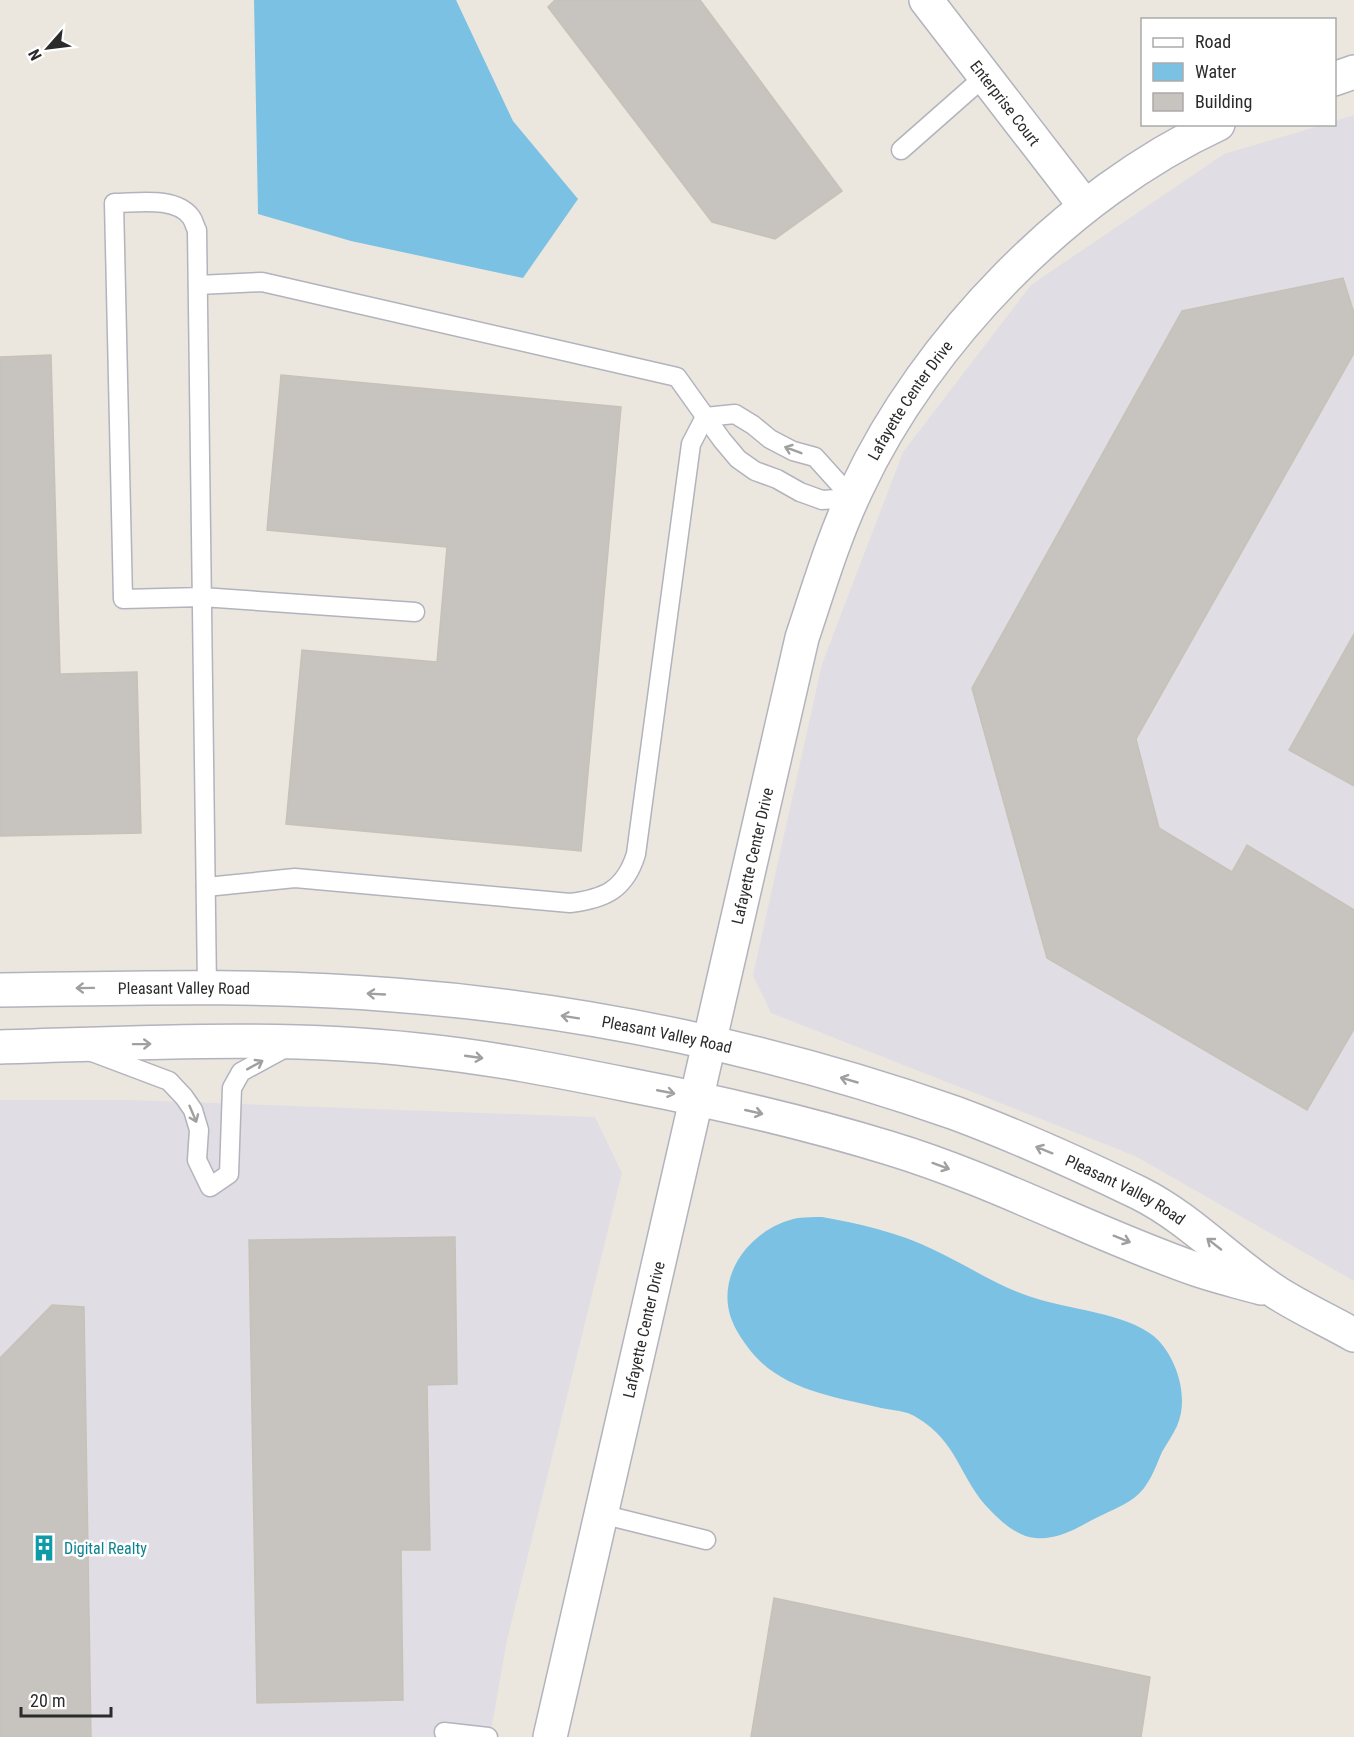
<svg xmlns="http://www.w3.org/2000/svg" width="1354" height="1737" viewBox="0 0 1354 1737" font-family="'Roboto Condensed',sans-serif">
	<rect width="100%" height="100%" fill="#ebe7de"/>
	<g fill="#e0dee4">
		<polygon points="1354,115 1354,1281 1135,1156 771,1013 753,975 822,664 903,452 1031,285 1224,154 1322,125 1334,124 1335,121"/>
		<polygon points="0,1100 131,1100 595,1117 622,1173 507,1640 490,1737 0,1737"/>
	</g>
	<g fill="#7bc1e3">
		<polygon points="254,0 456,0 513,121 578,199 523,278 351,241 258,214"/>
		<path d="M 822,1217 C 857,1223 900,1233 932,1249 C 969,1266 1001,1289 1041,1300 C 1075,1310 1135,1315 1159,1341 C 1178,1362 1189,1399 1177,1426 C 1173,1435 1167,1443 1162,1452 C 1155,1468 1149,1487 1134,1498 C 1122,1507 1105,1513 1092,1520 C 1074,1530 1056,1540 1035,1538 C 1019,1537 1001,1522 990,1510 C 960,1480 958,1441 916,1417 C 907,1411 892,1410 881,1408 C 839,1398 786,1391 755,1356 C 746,1346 734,1329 730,1315 C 717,1270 755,1226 798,1218 C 806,1217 815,1217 822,1217 Z"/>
	</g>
	<g fill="#c7c3be" stroke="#c7c2b8" stroke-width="1.5">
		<polygon points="555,0 700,0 842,191 775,239 712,222 548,7"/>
		<polygon points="1343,278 1354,313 1354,353 1136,739 1159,828 1232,872 1247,845 1354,910 1354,1029 1307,1110 1047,958 972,688 1182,311"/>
		<polygon points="51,355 60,674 137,672 141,833 0,836 0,357"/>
		<polygon points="281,375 621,407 581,851 286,824 302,650 437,662 447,547 267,530"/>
		<polygon points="1354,634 1354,786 1289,750"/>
		<polygon points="455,1237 457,1384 427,1385 430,1550 401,1550 403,1700 257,1703 249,1240"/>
		<polygon points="52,1305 84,1307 91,1737 0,1737 0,1358"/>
		<polygon points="774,1598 1150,1677 1141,1737 751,1737"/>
	</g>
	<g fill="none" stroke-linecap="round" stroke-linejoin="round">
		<g stroke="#b2b3bd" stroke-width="21">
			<g id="service">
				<polyline points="901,150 985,76"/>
				<polyline points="198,285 262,282 677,377 722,440 738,459 755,471 777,479 800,492 822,500 852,498"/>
				<polyline points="705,417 735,414 753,425 770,439 793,451 815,457 852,498"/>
				<path d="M 206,887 L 295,878 L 570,903 C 604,899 625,890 636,854 L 691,444 L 705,417"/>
				<path d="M 207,988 L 197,230 C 195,227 194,221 191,217 C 175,196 137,203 114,203 L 123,599 L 202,597 L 415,612"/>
				<polyline points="92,1052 169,1081 184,1097 193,1110 199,1130 197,1160 210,1187 229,1174 232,1088 241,1072 287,1047"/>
				<polyline points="601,1514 706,1540"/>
				<polyline points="444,1732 488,1737"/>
			</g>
		</g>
		<g stroke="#b2b3bd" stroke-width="36">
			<g id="minor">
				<path id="s1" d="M 926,0 L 1085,206"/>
				<polyline points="1334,79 1354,72"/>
				<path id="s2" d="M 550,1737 L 802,638 C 819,587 834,536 857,488 C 926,340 1069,193 1218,124"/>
			</g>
		</g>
		<g stroke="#b2b3bd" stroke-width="36">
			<g id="secondary">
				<path id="s3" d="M 0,990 C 131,988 263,984 394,995 C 583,1009 776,1050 955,1113 C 1017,1136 1079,1164 1139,1193 C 1191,1219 1230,1263 1279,1294 C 1303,1309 1329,1321 1354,1335"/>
				<path d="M 0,1047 C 139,1043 279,1035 417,1050 C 488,1057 559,1071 629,1085 C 717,1102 804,1122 889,1148 C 995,1180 1094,1234 1198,1270 C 1219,1277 1240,1282 1261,1288"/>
			</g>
		</g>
		<use href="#service" stroke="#fff" stroke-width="18"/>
		<use href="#minor" stroke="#fff" stroke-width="33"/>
		<use href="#secondary" stroke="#fff" stroke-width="33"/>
	</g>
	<defs><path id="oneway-shaft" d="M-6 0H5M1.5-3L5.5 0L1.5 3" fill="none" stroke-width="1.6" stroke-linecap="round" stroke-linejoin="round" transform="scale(1.5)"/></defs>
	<g stroke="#a0a0a0">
		<use href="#oneway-shaft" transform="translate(793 450) rotate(-159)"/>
		<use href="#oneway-shaft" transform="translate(85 988) rotate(179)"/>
		<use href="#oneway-shaft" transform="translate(376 994) rotate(-177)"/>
		<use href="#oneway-shaft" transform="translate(570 1017) rotate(-171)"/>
		<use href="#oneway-shaft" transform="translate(142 1044) rotate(-1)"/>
		<use href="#oneway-shaft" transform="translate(474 1057) rotate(8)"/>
		<use href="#oneway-shaft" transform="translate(255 1065) rotate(-29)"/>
		<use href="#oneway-shaft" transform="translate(849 1080) rotate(-164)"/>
		<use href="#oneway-shaft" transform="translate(666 1092) rotate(11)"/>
		<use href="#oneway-shaft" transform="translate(754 1112) rotate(13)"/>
		<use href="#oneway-shaft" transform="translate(193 1114) rotate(67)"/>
		<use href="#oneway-shaft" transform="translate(1044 1150) rotate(-158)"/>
		<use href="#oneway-shaft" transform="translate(941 1166) rotate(20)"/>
		<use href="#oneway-shaft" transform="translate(1122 1239) rotate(22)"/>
		<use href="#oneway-shaft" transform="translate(1214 1244) rotate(-142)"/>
	</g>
	<defs>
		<g id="building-bare" transform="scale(2.07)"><path d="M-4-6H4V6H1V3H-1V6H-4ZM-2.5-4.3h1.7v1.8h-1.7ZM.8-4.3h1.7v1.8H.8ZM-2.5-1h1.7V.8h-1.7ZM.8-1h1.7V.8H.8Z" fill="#0f9aa8" stroke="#fff" stroke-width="2.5" paint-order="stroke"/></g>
	</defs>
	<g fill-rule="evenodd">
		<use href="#building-bare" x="44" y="1548"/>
	</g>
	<g text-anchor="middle" stroke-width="5" stroke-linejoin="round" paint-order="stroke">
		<g font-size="16" fill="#2b2b2b" stroke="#fff">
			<text dy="6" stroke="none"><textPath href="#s1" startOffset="130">Enterprise Court</textPath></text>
			<text dy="6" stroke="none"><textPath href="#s2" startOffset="1390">Lafayette Center Drive</textPath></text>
			<text dy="6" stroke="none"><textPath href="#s2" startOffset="904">Lafayette Center Drive</textPath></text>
			<text dy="6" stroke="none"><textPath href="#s3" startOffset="184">Pleasant Valley Road</textPath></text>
			<text dy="6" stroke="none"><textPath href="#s3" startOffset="670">Pleasant Valley Road</textPath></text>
			<text dy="6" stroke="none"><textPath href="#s3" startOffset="1156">Pleasant Valley Road</textPath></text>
			<text dy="6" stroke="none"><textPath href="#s2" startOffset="418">Lafayette Center Drive</textPath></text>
		</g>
		<g font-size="16" fill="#0d838f" stroke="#fff" text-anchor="start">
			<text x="64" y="1554">Digital Realty</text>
		</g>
	</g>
	<rect x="1141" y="18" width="195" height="108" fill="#ffffff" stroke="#aaaaaa" stroke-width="1.5"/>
	<rect x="1153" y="38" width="30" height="9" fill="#ffffff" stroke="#aaaaaa" stroke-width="1.5"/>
	<text x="1195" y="48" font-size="18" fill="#2b2b2b">Road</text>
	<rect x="1153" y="63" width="30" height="18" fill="#7bc1e3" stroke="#aaaaaa" stroke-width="1.5"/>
	<text x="1195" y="78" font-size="18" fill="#2b2b2b">Water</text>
	<rect x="1153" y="93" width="30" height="18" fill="#c7c3be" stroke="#aaaaaa" stroke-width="1.5"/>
	<text x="1195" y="108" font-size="18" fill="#2b2b2b">Building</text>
	<g transform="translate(48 48) rotate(242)" stroke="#ffffff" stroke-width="4.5" paint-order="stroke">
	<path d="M0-4.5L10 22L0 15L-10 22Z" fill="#2b2b2b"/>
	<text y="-9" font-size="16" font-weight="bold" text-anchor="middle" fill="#2b2b2b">N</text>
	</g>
	<path d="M21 1707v9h90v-9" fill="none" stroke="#2b2b2b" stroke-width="3"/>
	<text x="30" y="1707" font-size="18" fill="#2b2b2b" stroke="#ffffff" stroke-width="4.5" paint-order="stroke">20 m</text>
</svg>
